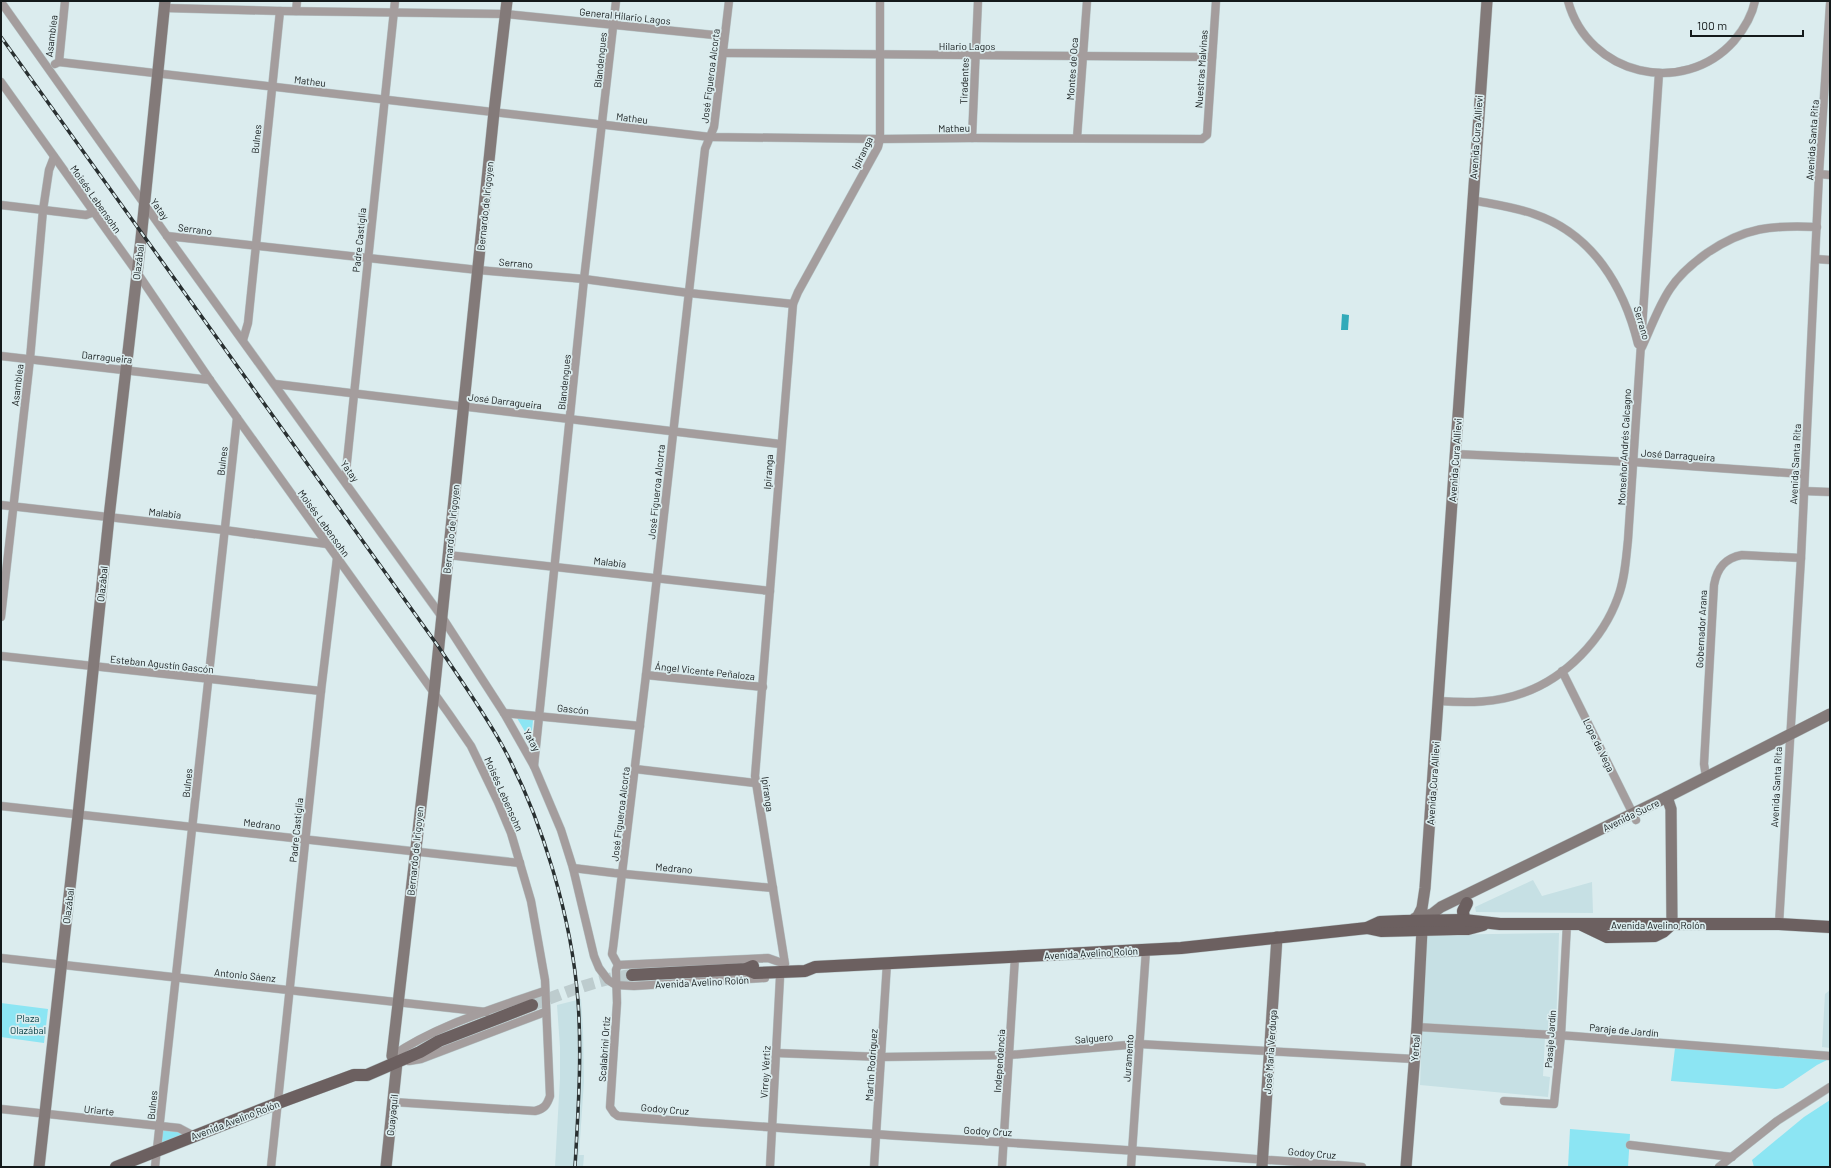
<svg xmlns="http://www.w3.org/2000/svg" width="1831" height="1168" viewBox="0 0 1831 1168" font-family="Barlow,sans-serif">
	<rect width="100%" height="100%" fill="#dbecee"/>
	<g fill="#c6e0e4">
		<polygon points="1533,880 1542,896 1592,882 1593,913 1476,912 1475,907"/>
		<polygon points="1559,933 1556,1031 1422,1024 1427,935"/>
		<polygon points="1830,990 1830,1048 1822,1047 1825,994"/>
		<polygon points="581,999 583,1029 584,1081 579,1155 584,1155 583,1167 555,1167 560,1078 560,1047 557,1005"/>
		<polygon points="1422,1031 1545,1038 1543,1076 1550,1077 1548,1097 1420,1085"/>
	</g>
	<g fill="#8ce5f3">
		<polygon points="517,718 533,720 531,742"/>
		<polygon points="1,1003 48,1009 44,1043 1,1037"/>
		<polygon points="1675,1048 1827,1060 1817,1065 1783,1088 1776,1089 1671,1081"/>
		<polygon points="1830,1100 1830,1167 1754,1167 1752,1160 1804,1117"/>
		<polygon points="160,1126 194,1136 157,1150"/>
		<polygon points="1570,1129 1630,1134 1628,1167 1568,1167"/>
	</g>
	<polygon fill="#32aab9" points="1342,314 1349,315 1348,330 1341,330"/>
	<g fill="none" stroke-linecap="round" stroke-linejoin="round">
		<path stroke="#bdccce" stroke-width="12" stroke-dasharray="12 6" stroke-linecap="butt" d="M 532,1005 C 565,993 597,979 632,975"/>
		<g stroke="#b7c6c8" stroke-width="9">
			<g id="street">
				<path d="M 1568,1 C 1588,75 1683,98 1734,41 C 1744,29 1752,16 1755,1"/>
				<polyline points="1,2 167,236 442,617 504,713 534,766 561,830 573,868 594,956 599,968 608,980 616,985 634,986 765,978"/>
				<polyline points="165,8 280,11 506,14 724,36"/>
				<polyline points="296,11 297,1"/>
				<polyline points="723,53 1212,57"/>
				<polyline points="59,62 710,137 880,139 972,138 1202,139 1207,135 1216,1"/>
				<polyline points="55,64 59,62 65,1"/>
				<path d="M 1,82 L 136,271 L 210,380 L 449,714 L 471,746 L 498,802 L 511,833 L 531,901 L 545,980 L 550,1096 C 547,1105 544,1109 535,1111 L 393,1102"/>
				<polyline points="972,138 978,1"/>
				<polyline points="1077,138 1087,1"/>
				<polyline points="1819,174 1830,175"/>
				<path d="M 1472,200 C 1492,204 1514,207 1534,214 C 1593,234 1624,287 1638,344"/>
				<polyline points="1,205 86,215 94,212"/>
				<polyline points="167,236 478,270 584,279 689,293 793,304"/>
				<polyline points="1816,259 1830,260"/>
				<polyline points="243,340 248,323 280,11"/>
				<path d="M 1642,347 C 1651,328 1658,307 1670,289 C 1679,275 1693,263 1707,253 C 1745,227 1772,225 1817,227"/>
				<polyline points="1,356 210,380"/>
				<polyline points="275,384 780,444"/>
				<polyline points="1455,454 1633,462 1803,474"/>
				<polyline points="345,481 395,1"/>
				<polyline points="1803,491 1830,492"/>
				<polyline points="1,505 224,530 327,544"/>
				<polyline points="448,555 770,591"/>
				<polyline points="1,617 30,359 43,210 49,170 54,157"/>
				<polyline points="1,656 321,691"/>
				<polyline points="1562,671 1636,820"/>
				<polyline points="646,675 763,687"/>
				<path d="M 1439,701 C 1468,703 1496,703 1523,693 C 1566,678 1603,639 1618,597 C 1625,579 1626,558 1628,540 L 1659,73"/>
				<polyline points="504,713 640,726"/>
				<polyline points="534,766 584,279 616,1"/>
				<polyline points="635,769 755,783"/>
				<path d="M 1706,777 L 1704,764 L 1714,585 C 1717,568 1725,558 1742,555 L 1801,558"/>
				<polyline points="1,806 520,863"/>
				<polyline points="573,868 614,873 773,888"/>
				<polyline points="1779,924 1801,558 1819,174 1830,4"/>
				<polyline points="1,958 486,1012"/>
				<polyline points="618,965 768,958 785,964 755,776 793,304 798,292 878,147 880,139 880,1"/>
				<polyline points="618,965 612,954 613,948 646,675 705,149 714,127 729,1"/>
				<path d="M 618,965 L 616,970 L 617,1003 L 610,1107 L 614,1113 L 618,1116 C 866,1136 1114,1147 1362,1167"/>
				<polyline points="1417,1027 1572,1036 1830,1056"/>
				<polyline points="776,1053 882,1057 1009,1055 1139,1044 1414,1059"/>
				<path d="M 392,1056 C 437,1025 493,1009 544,991"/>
				<polyline points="409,1061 421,1059 545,1012"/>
				<polyline points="1504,1101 1554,1104 1561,1035 1567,924"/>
				<polyline points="1,1109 179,1128 194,1136"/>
				<polyline points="1630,1145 1732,1157"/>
				<polyline points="155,1167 237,418"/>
				<polyline points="271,1167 321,691 337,558"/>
				<polyline points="770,1167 780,977"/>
				<polyline points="874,1167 887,963"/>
				<polyline points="1002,1167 1015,957"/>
				<polyline points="1131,1167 1146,950"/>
				<polyline points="1719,1167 1777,1121 1830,1087"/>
			</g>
		</g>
		<g stroke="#b7c6c8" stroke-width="12">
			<g id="secondary">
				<polyline points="1667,797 1671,809 1672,924"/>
				<polyline points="1415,918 1432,914 1441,907 1667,797 1830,714"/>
				<path d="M 1417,918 L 1422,908 L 1425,888 C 1448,593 1464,297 1487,1"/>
				<polyline points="392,1056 434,693 494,112 507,1"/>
				<polyline points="39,1167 78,815 109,517 141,239 165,1"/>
				<polyline points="386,1167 397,1062"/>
				<polyline points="1262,1167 1277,937"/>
				<polyline points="1406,1167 1417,1027 1422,930"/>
			</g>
		</g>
		<g stroke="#b7c6c8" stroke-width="13">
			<g id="primary">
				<polyline points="1464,920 1463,911 1467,903"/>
				<polyline points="1582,925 1607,937 1655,936 1663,932 1672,924"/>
				<polyline points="1367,928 1381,931 1457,929 1468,929 1483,925"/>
				<polyline points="746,969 755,973 805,971 815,967 1181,948 1367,928 1380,922 1404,921 1464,920 1500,924 1779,924 1830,927"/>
				<polyline points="632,975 746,969 753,966"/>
				<polyline points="116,1167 278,1103 354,1075 367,1075 420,1052 439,1041 532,1005"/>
			</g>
		</g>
		<use href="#street" stroke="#a49d9d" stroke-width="8"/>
		<use href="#secondary" stroke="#837a79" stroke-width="11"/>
		<use href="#primary" stroke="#6c6060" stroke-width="12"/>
		<g stroke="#293031" stroke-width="3.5">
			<path id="rail" d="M 1,37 L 438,646 C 460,679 483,711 502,745 C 542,818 572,919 578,1001 C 582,1057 578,1112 575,1167"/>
		</g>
		<use href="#rail" stroke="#dbecee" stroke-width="2" stroke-dasharray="6" stroke-linecap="butt"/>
	</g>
	<g text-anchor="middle" stroke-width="3.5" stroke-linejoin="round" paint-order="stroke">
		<g font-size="10" fill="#141a1b" stroke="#dbecee">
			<text transform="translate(625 16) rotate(6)" y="4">General Hilario Lagos</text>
			<text transform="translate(51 36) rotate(-83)" y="4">Asamblea</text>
			<text x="967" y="50">Hilario Lagos</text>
			<text transform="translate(600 60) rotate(-84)" y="4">Blandengues</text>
			<text transform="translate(1072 69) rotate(-86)" y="4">Montes de Oca</text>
			<text transform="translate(1201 69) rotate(-86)" y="4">Nuestras Malvinas</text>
			<text transform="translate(710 76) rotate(-83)" y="4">José Figueroa Alcorta</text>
			<text transform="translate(310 81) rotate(7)" y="4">Matheu</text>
			<text transform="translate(964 81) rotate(-88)" y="4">Tiradentes</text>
			<text transform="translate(632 118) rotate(7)" y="4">Matheu</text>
			<text transform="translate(954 128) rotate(-1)" y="4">Matheu</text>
			<text transform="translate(1476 137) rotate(-86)" y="4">Avenida Cura Allievi</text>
			<text transform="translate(256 139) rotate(-84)" y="4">Bulnes</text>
			<text transform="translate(1812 140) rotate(-86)" y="4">Avenida Santa Rita</text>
			<text transform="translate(862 153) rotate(-64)" y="4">Ipiranga</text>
			<text transform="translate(96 199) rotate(55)" y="4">Moisés Lebensohn</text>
			<text transform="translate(485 206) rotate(-84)" y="4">Bernardo de Irigoyen</text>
			<text transform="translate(160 209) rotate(54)" y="4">Yatay</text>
			<text transform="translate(195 229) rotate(7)" y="4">Serrano</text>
			<text transform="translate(359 240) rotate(-84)" y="4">Padre Castiglia</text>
			<text transform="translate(138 262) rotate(-83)" y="4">Olazábal</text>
			<text transform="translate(516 263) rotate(5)" y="4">Serrano</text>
			<text transform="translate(1642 323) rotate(74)" y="4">Serrano</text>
			<text transform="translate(107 357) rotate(6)" y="4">Darragueira</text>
			<text transform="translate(564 382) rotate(-84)" y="4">Blandengues</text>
			<text transform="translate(17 385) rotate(-83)" y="4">Asamblea</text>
			<text transform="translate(505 401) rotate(7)" y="4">José Darragueira</text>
			<text transform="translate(1624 447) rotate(-87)" y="4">Monseñor Andrés Calcagno</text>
			<text transform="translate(1678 455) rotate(4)" y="4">José Darragueira</text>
			<text transform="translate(1455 460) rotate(-86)" y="4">Avenida Cura Allievi</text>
			<text transform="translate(222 461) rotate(-83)" y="4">Bulnes</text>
			<text transform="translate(1795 464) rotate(-87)" y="4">Avenida Santa Rita</text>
			<text transform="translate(350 471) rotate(54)" y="4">Yatay</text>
			<text transform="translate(768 472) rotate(-86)" y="4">Ipiranga</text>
			<text transform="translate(656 492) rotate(-84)" y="4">José Figueroa Alcorta</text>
			<text transform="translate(165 513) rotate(6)" y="4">Malabia</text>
			<text transform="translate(324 523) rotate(54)" y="4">Moisés Lebensohn</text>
			<text transform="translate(451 529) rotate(-84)" y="4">Bernardo de Irigoyen</text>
			<text transform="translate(610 562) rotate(6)" y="4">Malabia</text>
			<text transform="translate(102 584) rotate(-84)" y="4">Olazábal</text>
			<text transform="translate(1701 629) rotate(-87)" y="4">Gobernador Arana</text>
			<text transform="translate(162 664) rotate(6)" y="4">Esteban Agustín Gascón</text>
			<text transform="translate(705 671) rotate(6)" y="4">Ángel Vicente Peñaloza</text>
			<text transform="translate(573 709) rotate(5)" y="4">Gascón</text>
			<text transform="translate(532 740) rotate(61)" y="4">Yatay</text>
			<text transform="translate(1599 745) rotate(64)" y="4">Lope de Vega</text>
			<text transform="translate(187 783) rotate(-84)" y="4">Bulnes</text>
			<text transform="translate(1433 783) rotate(-86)" y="4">Avenida Cura Allievi</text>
			<text transform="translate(1776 787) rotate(-87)" y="4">Avenida Santa Rita</text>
			<text transform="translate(504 794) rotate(66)" y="4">Moisés Lebensohn</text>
			<text transform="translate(768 794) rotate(82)" y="4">Ipiranga</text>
			<text transform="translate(620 814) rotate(-83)" y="4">José Figueroa Alcorta</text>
			<text transform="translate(1631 815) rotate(-26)" y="4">Avenida Sucre</text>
			<text transform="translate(262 824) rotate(7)" y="4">Medrano</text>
			<text transform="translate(296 830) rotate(-84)" y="4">Padre Castiglia</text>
			<text transform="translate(415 851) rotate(-84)" y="4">Bernardo de Irigoyen</text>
			<text transform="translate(674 868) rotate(5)" y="4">Medrano</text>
			<text transform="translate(68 906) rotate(-83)" y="4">Olazábal</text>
			<text x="1658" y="929">Avenida Avelino Rolón</text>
			<text transform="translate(1091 953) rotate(-3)" y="4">Avenida Avelino Rolón</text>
			<text transform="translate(245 975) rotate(6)" y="4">Antonio Sáenz</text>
			<text transform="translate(702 982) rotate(-3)" y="4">Avenida Avelino Rolón</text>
			<text transform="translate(1624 1030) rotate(5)" y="4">Paraje de Jardín</text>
			<text transform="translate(1094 1038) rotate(-5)" y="4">Salguero</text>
			<text transform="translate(1550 1039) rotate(-86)" y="4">Pasaje Jardín</text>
			<text transform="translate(1415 1048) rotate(-86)" y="4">Yerbal</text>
			<text transform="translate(604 1049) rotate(-86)" y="4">Scalabrini Ortíz</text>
			<text transform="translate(1270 1052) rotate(-86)" y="4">José Maria Verduga</text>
			<text transform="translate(1128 1058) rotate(-86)" y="4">Juramento</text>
			<text transform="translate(999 1061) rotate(-86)" y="4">Independencia</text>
			<text transform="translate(871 1065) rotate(-86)" y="4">Martín Rodríguez</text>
			<text transform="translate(765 1072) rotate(-87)" y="4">Virrey Vértiz</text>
			<text transform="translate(152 1105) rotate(-84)" y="4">Bulnes</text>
			<text transform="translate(665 1109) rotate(5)" y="4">Godoy Cruz</text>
			<text transform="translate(99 1110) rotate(6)" y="4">Uriarte</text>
			<text transform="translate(392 1115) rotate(-84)" y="4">Guayaquil</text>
			<text transform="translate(235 1120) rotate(-21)" y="4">Avenida Avelino Rolón</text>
			<text transform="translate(988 1131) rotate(3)" y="4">Godoy Cruz</text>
			<text transform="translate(1312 1153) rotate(5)" y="4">Godoy Cruz</text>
		</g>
		<g font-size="10" fill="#043c42" stroke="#dbecee">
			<text x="28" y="1022">Plaza<tspan x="28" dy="12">Olazábal</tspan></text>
		</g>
	</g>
	<rect width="1831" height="1168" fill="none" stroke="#141a1b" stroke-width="4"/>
	<path d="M1691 30v6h112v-6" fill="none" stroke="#141a1b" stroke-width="2"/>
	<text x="1697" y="30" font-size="12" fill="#141a1b" stroke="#dbecee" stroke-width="3" paint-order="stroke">100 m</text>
</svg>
